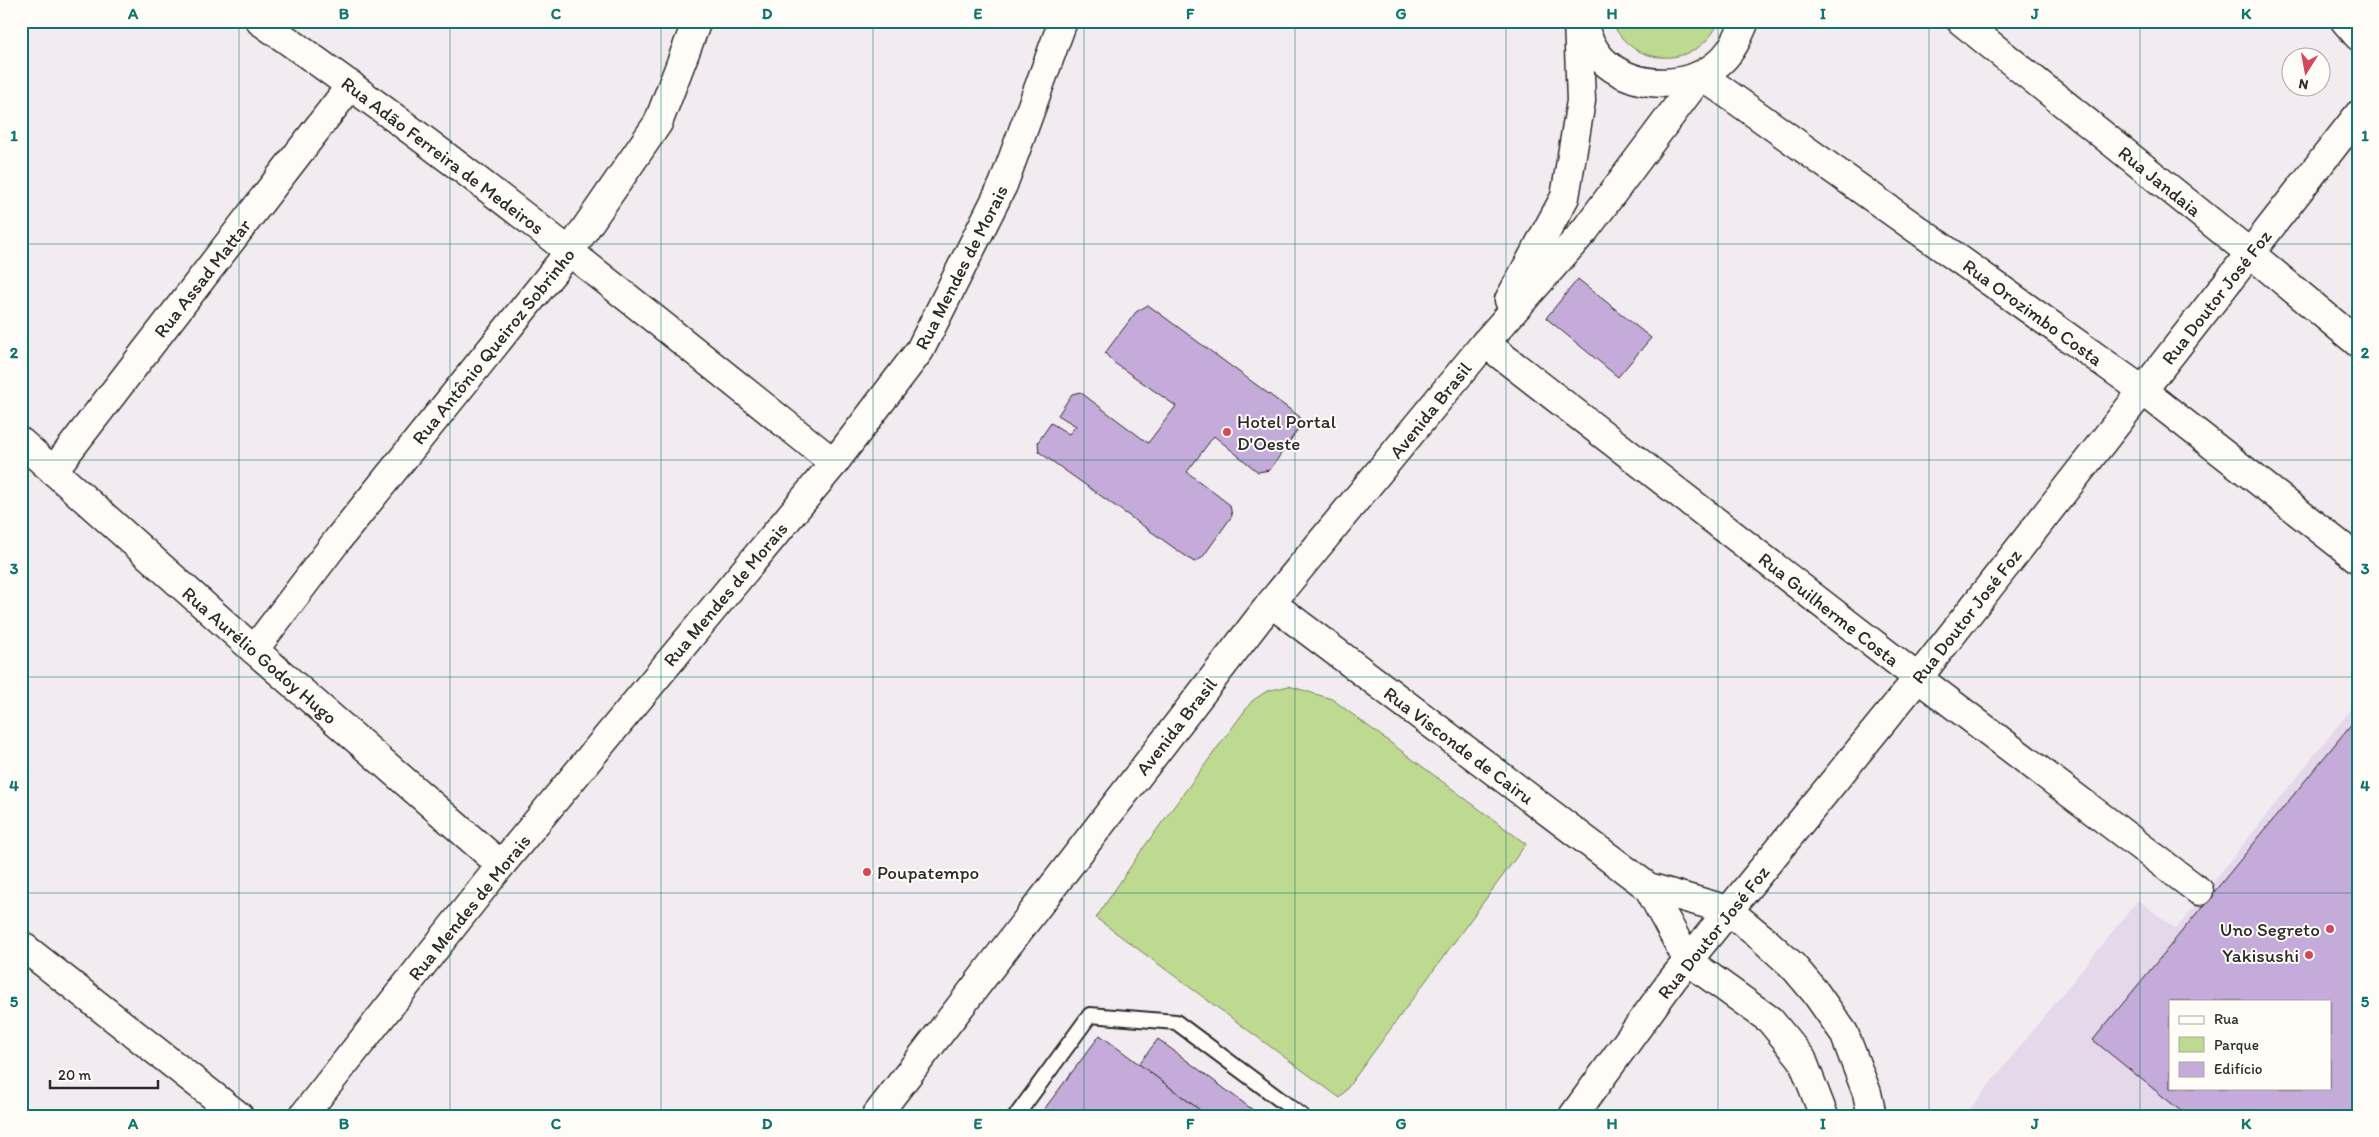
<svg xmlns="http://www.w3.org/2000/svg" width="2379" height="1137" viewBox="0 0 2379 1137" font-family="Itim,sans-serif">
	<rect width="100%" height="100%" fill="#f2ecf1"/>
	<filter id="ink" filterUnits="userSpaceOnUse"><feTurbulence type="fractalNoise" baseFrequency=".02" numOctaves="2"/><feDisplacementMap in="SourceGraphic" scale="10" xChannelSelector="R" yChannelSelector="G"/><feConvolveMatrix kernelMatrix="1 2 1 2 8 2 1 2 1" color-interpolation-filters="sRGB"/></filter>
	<g filter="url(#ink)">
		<path fill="#e4d8ea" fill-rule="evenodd" d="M 2358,700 L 2358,1116 L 1964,1116 L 2138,900 L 2176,929 ZM 2170,1001 L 2330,1001 L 2330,1088 L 2170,1088 Z"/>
		<g fill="#bed990" stroke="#74825e">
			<path d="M 1612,21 L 1719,21 C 1700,69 1631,70 1612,21 Z"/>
			<polygon points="1289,686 1332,699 1526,844 1340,1098 1096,918 1141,851 1252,701 1267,691"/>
		</g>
		<g fill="#c4abd9" stroke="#2b2b2b" fill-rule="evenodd">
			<polygon points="1578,279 1651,338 1618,377 1546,318"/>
			<polygon points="1148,305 1300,417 1298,429 1270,470 1258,472 1214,436 1187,472 1230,505 1232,516 1202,558 1194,562 1039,452 1038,442 1051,423 1069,434 1076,426 1058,415 1072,394 1080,392 1148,443 1176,406 1113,362 1105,353 1136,312"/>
			<path d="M 2358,716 L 2358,1116 L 2187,1116 L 2093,1040 ZM 2170,1001 L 2330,1001 L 2330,1088 L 2170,1088 Z"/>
			<polygon points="1100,1035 1139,1064 1208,1116 1039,1116"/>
			<polygon points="1158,1039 1261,1116 1208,1116 1139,1064"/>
		</g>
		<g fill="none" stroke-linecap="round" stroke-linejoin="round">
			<g stroke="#2b2b2b" stroke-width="18">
				<polyline id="lane" points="1016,1116 1090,1015 1176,1022 1302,1116"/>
			</g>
			<g stroke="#2b2b2b" stroke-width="31">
				<g id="street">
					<path d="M 260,21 C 458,159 645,311 834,463"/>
					<polyline points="1961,21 2251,254 2358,343"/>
					<polyline points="2345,21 2358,36"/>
					<polyline points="1701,75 2142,390 2358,559"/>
					<polyline points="1485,343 1918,678 2199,891"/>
					<polyline points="21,442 254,650 501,865"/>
					<polyline points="53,471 351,85"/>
					<polyline points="1271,603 1648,887 1728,910 1762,938 1793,966 1815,992 1844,1033 1867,1093 1872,1116"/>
					<polyline points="254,650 339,538 570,251 658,123 697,21"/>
					<polyline points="1648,887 1688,961 1770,1020 1802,1059 1824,1116"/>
					<polyline points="21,945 239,1116"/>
					<polyline points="303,1116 501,865 834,463 920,350 1003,185 1063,21"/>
					<polyline points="1573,1116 1673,979 1918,678 2358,115"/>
				</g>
			</g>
			<g stroke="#2b2b2b" stroke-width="31">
				<g id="secondary">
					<path d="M 1581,21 C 1587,36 1594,54 1607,64 C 1639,90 1691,89 1721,61 C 1733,50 1739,35 1745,21"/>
					<polyline points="1509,300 1565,197 1581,101 1578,21"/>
					<polyline points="876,1116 1271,603 1485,343 1585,230 1701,75"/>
				</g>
			</g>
			<use href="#lane" stroke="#fdfcf7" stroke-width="14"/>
			<use href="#street" stroke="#fdfcf7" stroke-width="28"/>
			<use href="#secondary" stroke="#fdfcf7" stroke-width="28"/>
		</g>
	</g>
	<path fill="none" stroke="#0f766e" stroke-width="1" stroke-opacity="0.55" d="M 239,21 L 239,1116M 450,21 L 450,1116M 661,21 L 661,1116M 873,21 L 873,1116M 1084,21 L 1084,1116M 1295,21 L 1295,1116M 1506,21 L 1506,1116M 1718,21 L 1718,1116M 1929,21 L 1929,1116M 2140,21 L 2140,1116M 21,244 L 2358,244M 21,460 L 2358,460M 21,677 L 2358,677M 21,893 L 2358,893"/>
	<g fill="#d1495b" stroke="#fdfcf7" stroke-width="2">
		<circle cx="1227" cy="432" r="5"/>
		<circle cx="867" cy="872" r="5"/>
		<circle cx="2330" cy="929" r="5"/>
		<circle cx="2309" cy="955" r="5"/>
	</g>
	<g text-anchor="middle" stroke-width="4" stroke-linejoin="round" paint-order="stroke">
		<g font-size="19" fill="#2b2b2b" stroke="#fdfcf7">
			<text transform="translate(443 155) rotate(37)" y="7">Rua Adão Ferreira de Medeiros</text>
			<text transform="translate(2160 181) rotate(39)" y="7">Rua Jandaia</text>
			<text transform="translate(961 267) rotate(-63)" y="7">Rua Mendes de Morais</text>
			<text transform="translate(202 278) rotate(-52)" y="7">Rua Assad Mattar</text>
			<text transform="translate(2216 297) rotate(-52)" y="7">Rua Doutor José Foz</text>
			<text transform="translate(2033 312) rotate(36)" y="7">Rua Orozimbo Costa</text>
			<text transform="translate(493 346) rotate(-51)" y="7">Rua Antônio Queiroz Sobrinho</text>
			<text transform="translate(1430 410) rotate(-51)" y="7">Avenida Brasil</text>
			<text transform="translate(725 594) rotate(-50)" y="7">Rua Mendes de Morais</text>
			<text transform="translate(1829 609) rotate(38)" y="7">Rua Guilherme Costa</text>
			<text transform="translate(1966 616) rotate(-52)" y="7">Rua Doutor José Foz</text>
			<text transform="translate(260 655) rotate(41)" y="7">Rua Aurélio Godoy Hugo</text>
			<text transform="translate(1176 726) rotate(-52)" y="7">Avenida Brasil</text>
			<text transform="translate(1459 745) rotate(37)" y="7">Rua Visconde de Cairu</text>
			<text transform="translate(469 907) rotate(-51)" y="7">Rua Mendes de Morais</text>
			<text transform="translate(1713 932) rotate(-51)" y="7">Rua Doutor José Foz</text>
		</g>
		<g font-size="19" fill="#2b2b2b" stroke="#fdfcf7" text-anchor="start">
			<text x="1237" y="428">Hotel Portal<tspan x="1237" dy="22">D'Oeste</tspan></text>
			<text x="877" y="879">Poupatempo</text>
			<text x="2320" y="936" text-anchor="end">Uno Segreto</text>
			<text x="2299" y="962" text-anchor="end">Yakisushi</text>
		</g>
	</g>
	<rect width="2379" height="1137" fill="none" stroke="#fdfcf7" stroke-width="55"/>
	<rect x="2169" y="1000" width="162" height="90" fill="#fdfcf7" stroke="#a9a8a5"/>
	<rect x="2179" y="1016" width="25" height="8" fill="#fdfcf7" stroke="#a9a8a5"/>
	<text x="2214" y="1024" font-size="15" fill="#2b2b2b">Rua</text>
	<rect x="2179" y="1037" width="25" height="15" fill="#bed990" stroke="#a9a8a5"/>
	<text x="2214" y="1050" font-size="15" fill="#2b2b2b">Parque</text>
	<rect x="2179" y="1062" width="25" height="15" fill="#c4abd9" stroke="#a9a8a5"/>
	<text x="2214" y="1074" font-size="15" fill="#2b2b2b">Edifício</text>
	<g transform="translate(2306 72) rotate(191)"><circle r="24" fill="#fdfcf7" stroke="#a9a8a5"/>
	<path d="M0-4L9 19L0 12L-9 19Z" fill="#d1495b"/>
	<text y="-8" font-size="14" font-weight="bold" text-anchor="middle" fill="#2b2b2b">N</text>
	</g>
	<path d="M50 1080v8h108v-8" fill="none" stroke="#2b2b2b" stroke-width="2.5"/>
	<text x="58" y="1080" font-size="15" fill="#2b2b2b" stroke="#fdfcf7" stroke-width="4" paint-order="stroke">20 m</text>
	<rect x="28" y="28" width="2324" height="1082" fill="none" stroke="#0f766e" stroke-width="2"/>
	<g font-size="16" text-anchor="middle" font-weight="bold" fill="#0f766e">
		<text x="133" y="19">A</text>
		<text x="344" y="19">B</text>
		<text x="556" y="19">C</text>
		<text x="767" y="19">D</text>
		<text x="978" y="19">E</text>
		<text x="1190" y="19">F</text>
		<text x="1401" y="19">G</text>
		<text x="1612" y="19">H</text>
		<text x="1823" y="19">I</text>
		<text x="2035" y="19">J</text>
		<text x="2246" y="19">K</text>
		<text x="14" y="141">1</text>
		<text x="2365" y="141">1</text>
		<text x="14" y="358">2</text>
		<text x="2365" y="358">2</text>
		<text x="14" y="574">3</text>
		<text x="2365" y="574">3</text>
		<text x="14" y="791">4</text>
		<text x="2365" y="791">4</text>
		<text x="14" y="1007">5</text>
		<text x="2365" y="1007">5</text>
		<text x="133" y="1129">A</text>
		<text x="344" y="1129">B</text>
		<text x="556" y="1129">C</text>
		<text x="767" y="1129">D</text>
		<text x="978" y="1129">E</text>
		<text x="1190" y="1129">F</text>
		<text x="1401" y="1129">G</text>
		<text x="1612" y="1129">H</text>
		<text x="1823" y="1129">I</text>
		<text x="2035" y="1129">J</text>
		<text x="2246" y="1129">K</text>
	</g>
</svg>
